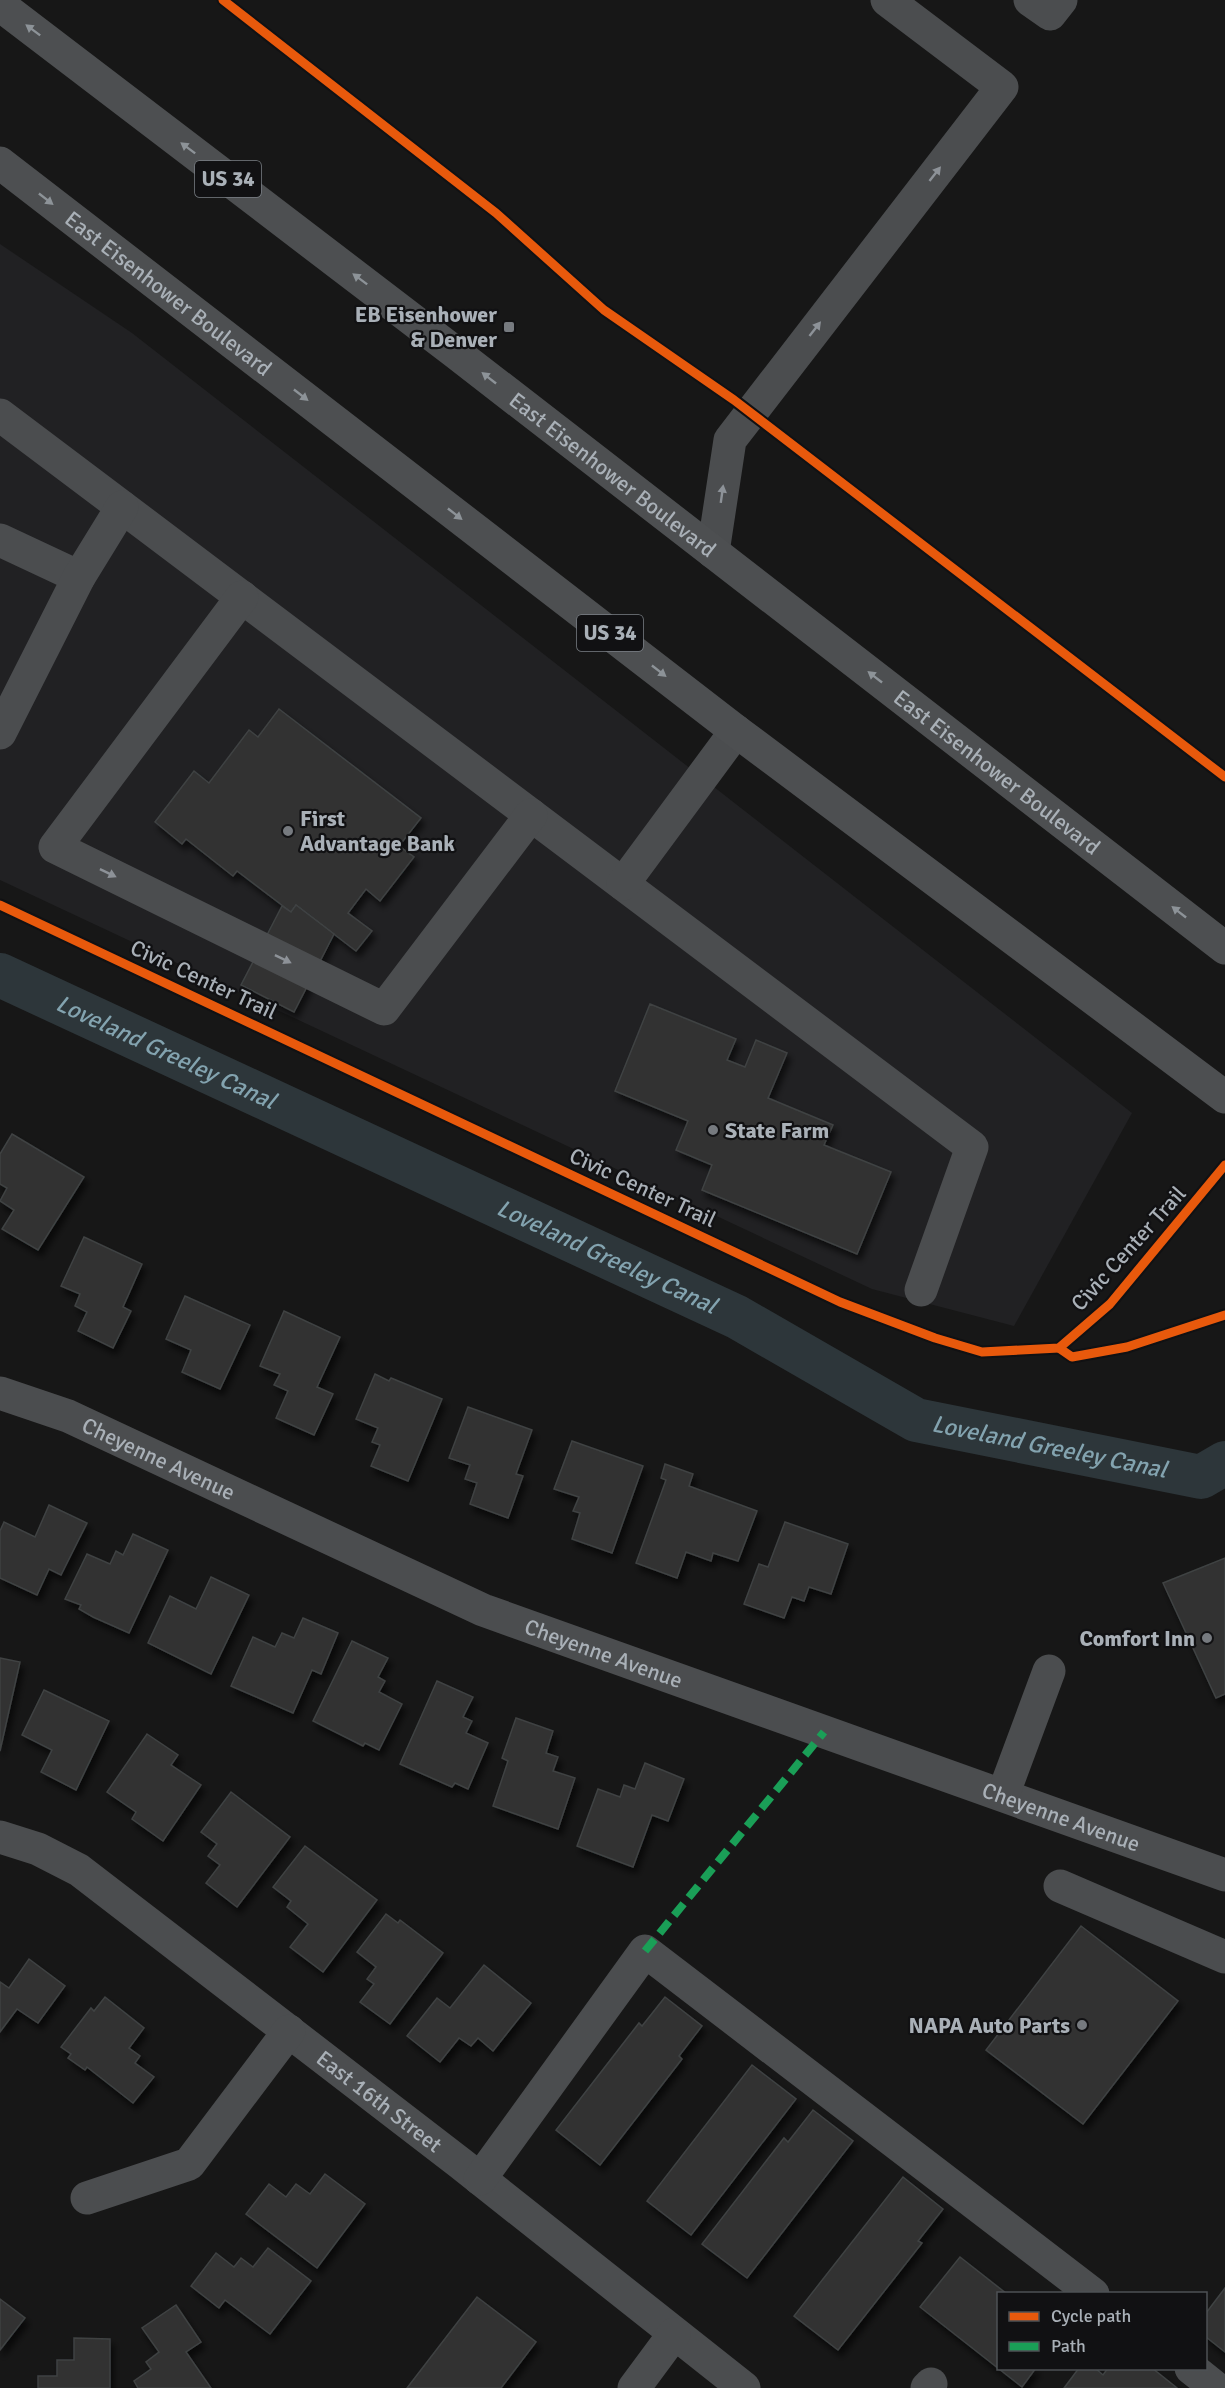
<svg xmlns="http://www.w3.org/2000/svg" width="1225" height="2388" viewBox="0 0 1225 2388" font-family="Signika,sans-serif">
	<defs>
		<filter id="shadow"><feDropShadow dx="3.5" dy="6" stdDeviation="3" flood-color="#0009"/></filter>
	</defs>
	<rect width="100%" height="100%" fill="#171717"/>
	<polygon fill="#212123" points="0,244 132,333 1132,1113 1014,1326 872,1289 0,880"/>
	<g fill="none" stroke-linecap="round" stroke-linejoin="round">
		<path stroke="#2d363a" stroke-width="44" id="s1" d="M 0,975 L 737,1317 L 916,1420 L 1201,1477 L 1225,1463"/>
	</g>
	<g fill="#313232" stroke="#3f4243" stroke-width="1.5" filter="url(#shadow)">
		<polygon points="279,709 421,818 399,846 414,857 380,901 366,889 348,913 372,931 356,951 296,905 291,912 237,871 233,876 186,839 182,844 155,822 194,771 209,783 249,730 258,737"/>
		<polygon points="296,905 334,934 294,1012 241,985 282,906 291,912"/>
		<polygon points="650,1004 736,1039 727,1060 745,1067 756,1040 787,1053 768,1098 833,1125 824,1145 891,1172 857,1254 702,1190 712,1165 676,1150 688,1121 615,1091"/>
		<polygon points="12,1134 84,1177 38,1250 2,1229 14,1210 0,1201 7,1188 0,1184 0,1154"/>
		<polygon points="84,1237 142,1264 123,1307 131,1311 113,1348 78,1331 87,1312 75,1306 80,1294 61,1286"/>
		<polygon points="185,1296 250,1325 220,1389 182,1372 191,1350 166,1339"/>
		<polygon points="284,1311 340,1337 317,1387 333,1394 314,1435 276,1418 288,1391 274,1385 280,1374 260,1366"/>
		<polygon points="375,1374 389,1381 391,1378 442,1399 408,1481 371,1466 380,1445 372,1442 378,1428 356,1419"/>
		<polygon points="468,1407 532,1430 516,1474 523,1476 508,1518 470,1504 477,1483 465,1479 470,1465 449,1458"/>
		<polygon points="572,1441 643,1466 612,1553 572,1539 580,1513 573,1511 579,1497 554,1489"/>
		<polygon points="665,1464 693,1474 689,1486 757,1511 738,1561 713,1553 711,1561 686,1552 677,1578 636,1563 666,1480 661,1478"/>
		<polygon points="49,1505 87,1523 61,1575 49,1569 37,1595 0,1578 0,1531 4,1522 35,1537"/>
		<polygon points="785,1522 848,1544 831,1594 809,1587 804,1601 792,1597 784,1618 744,1604 759,1564 768,1567"/>
		<polygon points="133,1534 168,1550 129,1633 93,1617 79,1609 81,1605 65,1599 87,1554 110,1564 116,1551 123,1555"/>
		<polygon points="1225,1558 1225,1694 1216,1698 1163,1583"/>
		<polygon points="211,1577 249,1595 211,1674 148,1643 170,1596 196,1609"/>
		<polygon points="303,1618 338,1633 321,1674 312,1670 293,1713 231,1686 253,1637 275,1647 282,1633 294,1638"/>
		<polygon points="352,1641 388,1658 378,1677 385,1681 379,1692 402,1704 379,1750 365,1743 363,1746 313,1721"/>
		<polygon points="0,1658 20,1662 0,1751"/>
		<polygon points="437,1681 473,1697 463,1717 472,1721 466,1733 488,1743 468,1789 455,1783 452,1787 400,1764"/>
		<polygon points="44,1690 109,1721 76,1790 41,1772 52,1750 22,1735"/>
		<polygon points="516,1718 553,1731 546,1753 558,1757 553,1771 575,1778 558,1829 493,1806 508,1761 502,1758"/>
		<polygon points="147,1734 178,1755 171,1765 201,1785 163,1841 132,1819 136,1812 107,1792"/>
		<polygon points="645,1763 684,1779 668,1821 652,1815 633,1867 577,1846 598,1789 620,1797 624,1785 635,1789"/>
		<polygon points="231,1792 290,1837 237,1907 206,1883 220,1865 208,1856 217,1844 201,1832"/>
		<polygon points="305,1846 377,1900 323,1972 290,1947 308,1924 287,1907 291,1901 273,1887"/>
		<polygon points="386,1914 398,1923 400,1920 443,1953 390,2024 360,2002 374,1984 367,1979 376,1967 357,1952"/>
		<polygon points="1081,1926 1178,2001 1083,2124 986,2050"/>
		<polygon points="29,1959 65,1986 38,2023 17,2009 0,2032 0,1982 9,1988"/>
		<polygon points="484,1965 531,2003 493,2051 478,2038 471,2046 459,2038 440,2062 407,2036 437,1998 450,2008"/>
		<polygon points="105,1997 144,2028 129,2048 140,2056 135,2063 154,2077 133,2103 87,2067 85,2070 68,2058 71,2054 61,2047 91,2008 94,2011"/>
		<polygon points="665,1997 702,2026 679,2056 682,2059 600,2165 556,2130 639,2023 642,2026"/>
		<polygon points="752,2065 796,2099 691,2235 647,2201"/>
		<polygon points="813,2110 853,2141 747,2278 702,2244 784,2138 788,2142"/>
		<polygon points="325,2174 365,2204 317,2268 246,2214 269,2184 286,2197 296,2184 310,2194"/>
		<polygon points="903,2177 943,2209 918,2241 922,2243 838,2350 794,2316"/>
		<polygon points="268,2248 311,2281 270,2334 225,2300 219,2308 191,2286 216,2253 234,2267 241,2258 253,2267"/>
		<polygon points="960,2257 1007,2294 998,2294 998,2368 1036,2368 1022,2387 920,2307"/>
		<polygon points="1225,2288 1225,2352 1206,2337 1206,2313"/>
		<polygon points="477,2297 536,2342 501,2388 407,2388"/>
		<polygon points="0,2299 25,2318 0,2350"/>
		<polygon points="176,2305 201,2342 186,2352 211,2388 138,2388 134,2381 151,2369 146,2362 159,2352 142,2328"/>
		<polygon points="74,2338 110,2339 110,2388 38,2388 38,2376 57,2376 57,2360 74,2360"/>
		<polygon points="1079,2368 1095,2368 1103,2375 1108,2368 1152,2368 1177,2388 1064,2388"/>
	</g>
	<g fill="none" stroke-linecap="round" stroke-linejoin="round">
		<g stroke="#4b4d4f" stroke-width="33">
			<polyline points="1030,0 1050,14 1061,0"/>
			<polyline points="0,415 972,1147 921,1290"/>
			<polyline points="0,540 79,577"/>
			<polyline points="713,552 730,440 1002,87 887,0"/>
			<polyline points="242,597 55,847 384,1009 531,815"/>
			<polyline points="0,733 79,577 122,507"/>
			<polyline points="623,884 736,731"/>
			<path id="s2" d="M 0,1393 L 68,1416 L 483,1610 L 1225,1875"/>
			<polyline points="1003,1795 1049,1671"/>
			<path id="s3" d="M 0,1837 L 38,1849 L 79,1870 L 460,2163 L 744,2388"/>
			<polyline points="1060,1886 1225,1957"/>
			<polyline points="480,2179 645,1951 1093,2294"/>
			<polyline points="87,2198 189,2164 289,2031"/>
			<polyline points="1191,2368 1216,2388"/>
			<polyline points="634,2388 674,2334"/>
			<polyline points="927,2388 931,2384"/>
		</g>
		<g stroke="#4d4f51" stroke-width="33">
			<path id="s4" d="M 0,5 L 456,353 L 1225,948"/>
			<path id="s5" d="M 0,163 L 736,731 L 1225,1097"/>
		</g>
		<polyline stroke="#1a9f57" stroke-width="8" stroke-dasharray="15 8" stroke-linecap="butt" points="645,1951 824,1732"/>
		<g stroke="#111113" stroke-width="13">
			<g id="cycleway">
				<polyline points="223,0 496,213 604,310 734,400 1225,777"/>
				<polyline points="0,905 840,1302 935,1338 982,1352 1059,1348 1110,1304 1225,1165"/>
				<polyline points="1059,1348 1072,1357 1127,1347 1225,1315"/>
			</g>
		</g>
		<use href="#cycleway" stroke="#e8590c" stroke-width="9"/>
	</g>
	<defs><path id="oneway-solid" d="M-6-.8H1V-3.2L6.5 0L1 3.2V.8H-6Z" transform="scale(1.5)"/></defs>
	<g fill="#8d9398">
		<use href="#oneway-solid" transform="translate(33 30) rotate(-143)"/>
		<use href="#oneway-solid" transform="translate(188 148) rotate(-143)"/>
		<use href="#oneway-solid" transform="translate(46 199) rotate(38)"/>
		<use href="#oneway-solid" transform="translate(360 279) rotate(-143)"/>
		<use href="#oneway-solid" transform="translate(489 378) rotate(-142)"/>
		<use href="#oneway-solid" transform="translate(301 395) rotate(38)"/>
		<use href="#oneway-solid" transform="translate(455 514) rotate(38)"/>
		<use href="#oneway-solid" transform="translate(659 671) rotate(38)"/>
		<use href="#oneway-solid" transform="translate(875 677) rotate(-142)"/>
		<use href="#oneway-solid" transform="translate(1179 912) rotate(-142)"/>
	</g>
	<g fill="#8d9298">
		<use href="#oneway-solid" transform="translate(935 174) rotate(-52)"/>
		<use href="#oneway-solid" transform="translate(815 329) rotate(-52)"/>
		<use href="#oneway-solid" transform="translate(722 494) rotate(-82)"/>
		<use href="#oneway-solid" transform="translate(108 873) rotate(26)"/>
		<use href="#oneway-solid" transform="translate(283 959) rotate(26)"/>
	</g>
	<g fill="#767a7f" stroke="#111113" stroke-width="2">
		<rect x="503" y="321" width="12" height="12" rx="3"/>
		<circle cx="288" cy="831" r="6"/>
		<circle cx="713" cy="1130" r="6"/>
		<circle cx="1207" cy="1638" r="6"/>
		<circle cx="1082" cy="2025" r="6"/>
	</g>
	<g text-anchor="middle" stroke-width="4.5" stroke-linejoin="round" paint-order="stroke">
		<g fill="#111113" stroke="#7b8086" stroke-width="1.5">
			<rect x="195" y="161" width="66" height="36" rx="4.5"/>
			<rect x="577" y="615" width="66" height="36" rx="4.5"/>
		</g>
		<g font-size="21" font-weight="bold" fill="#a9b0b7">
			<text x="228" y="186">US 34</text>
			<text x="610" y="640">US 34</text>
		</g>
		<g font-size="22" fill="#a9b0b7" stroke="#111113">
			<text dy="8" stroke="none"><textPath href="#s5" startOffset="213">East Eisenhower Boulevard</textPath></text>
			<text dy="8" stroke="none"><textPath href="#s4" startOffset="772">East Eisenhower Boulevard</textPath></text>
			<text dy="8" stroke="none"><textPath href="#s4" startOffset="1258">East Eisenhower Boulevard</textPath></text>
			<text transform="translate(204 979) rotate(25)" y="8">Civic Center Trail</text>
			<text transform="translate(643 1187) rotate(25)" y="8">Civic Center Trail</text>
			<text transform="translate(1128 1248) rotate(-48)" y="8">Civic Center Trail</text>
			<text dy="8" stroke="none"><textPath href="#s2" startOffset="172">Cheyenne Avenue</textPath></text>
			<text dy="8" stroke="none"><textPath href="#s2" startOffset="658">Cheyenne Avenue</textPath></text>
			<text dy="8" stroke="none"><textPath href="#s2" startOffset="1144">Cheyenne Avenue</textPath></text>
			<text dy="8" stroke="none"><textPath href="#s3" startOffset="465">East 16th Street</textPath></text>
		</g>
		<g font-size="22" font-weight="bold" fill="#a9b0b7" stroke="#111113" text-anchor="end">
			<text x="497" y="322">EB Eisenhower<tspan x="497" dy="25">&amp; Denver</tspan></text>
			<text x="300" y="826" text-anchor="start">First<tspan x="300" dy="25">Advantage Bank</tspan></text>
			<text x="725" y="1138" text-anchor="start">State Farm</text>
			<text x="1195" y="1646">Comfort Inn</text>
			<text x="1070" y="2033">NAPA Auto Parts</text>
		</g>
		<g font-size="24" font-style="italic" fill="#83a3af" stroke="#111113">
			<text dy="8" stroke="none"><textPath href="#s1" startOffset="183">Loveland Greeley Canal</textPath></text>
			<text dy="8" stroke="none"><textPath href="#s1" startOffset="669">Loveland Greeley Canal</textPath></text>
			<text dy="8" stroke="none"><textPath href="#s1" startOffset="1155">Loveland Greeley Canal</textPath></text>
		</g>
	</g>
	<rect x="997" y="2292" width="210" height="78" fill="#111113" stroke="#4e5155" stroke-width="1.5"/>
	<rect x="1009" y="2312" width="30" height="9" fill="#e8590c" stroke="#4e5155" stroke-width="1.5"/>
	<text x="1051" y="2322" font-size="18" fill="#a9b0b7">Cycle path</text>
	<rect x="1009" y="2342" width="30" height="9" fill="#1a9f57" stroke="#4e5155" stroke-width="1.5"/>
	<text x="1051" y="2352" font-size="18" fill="#a9b0b7">Path</text>
</svg>
